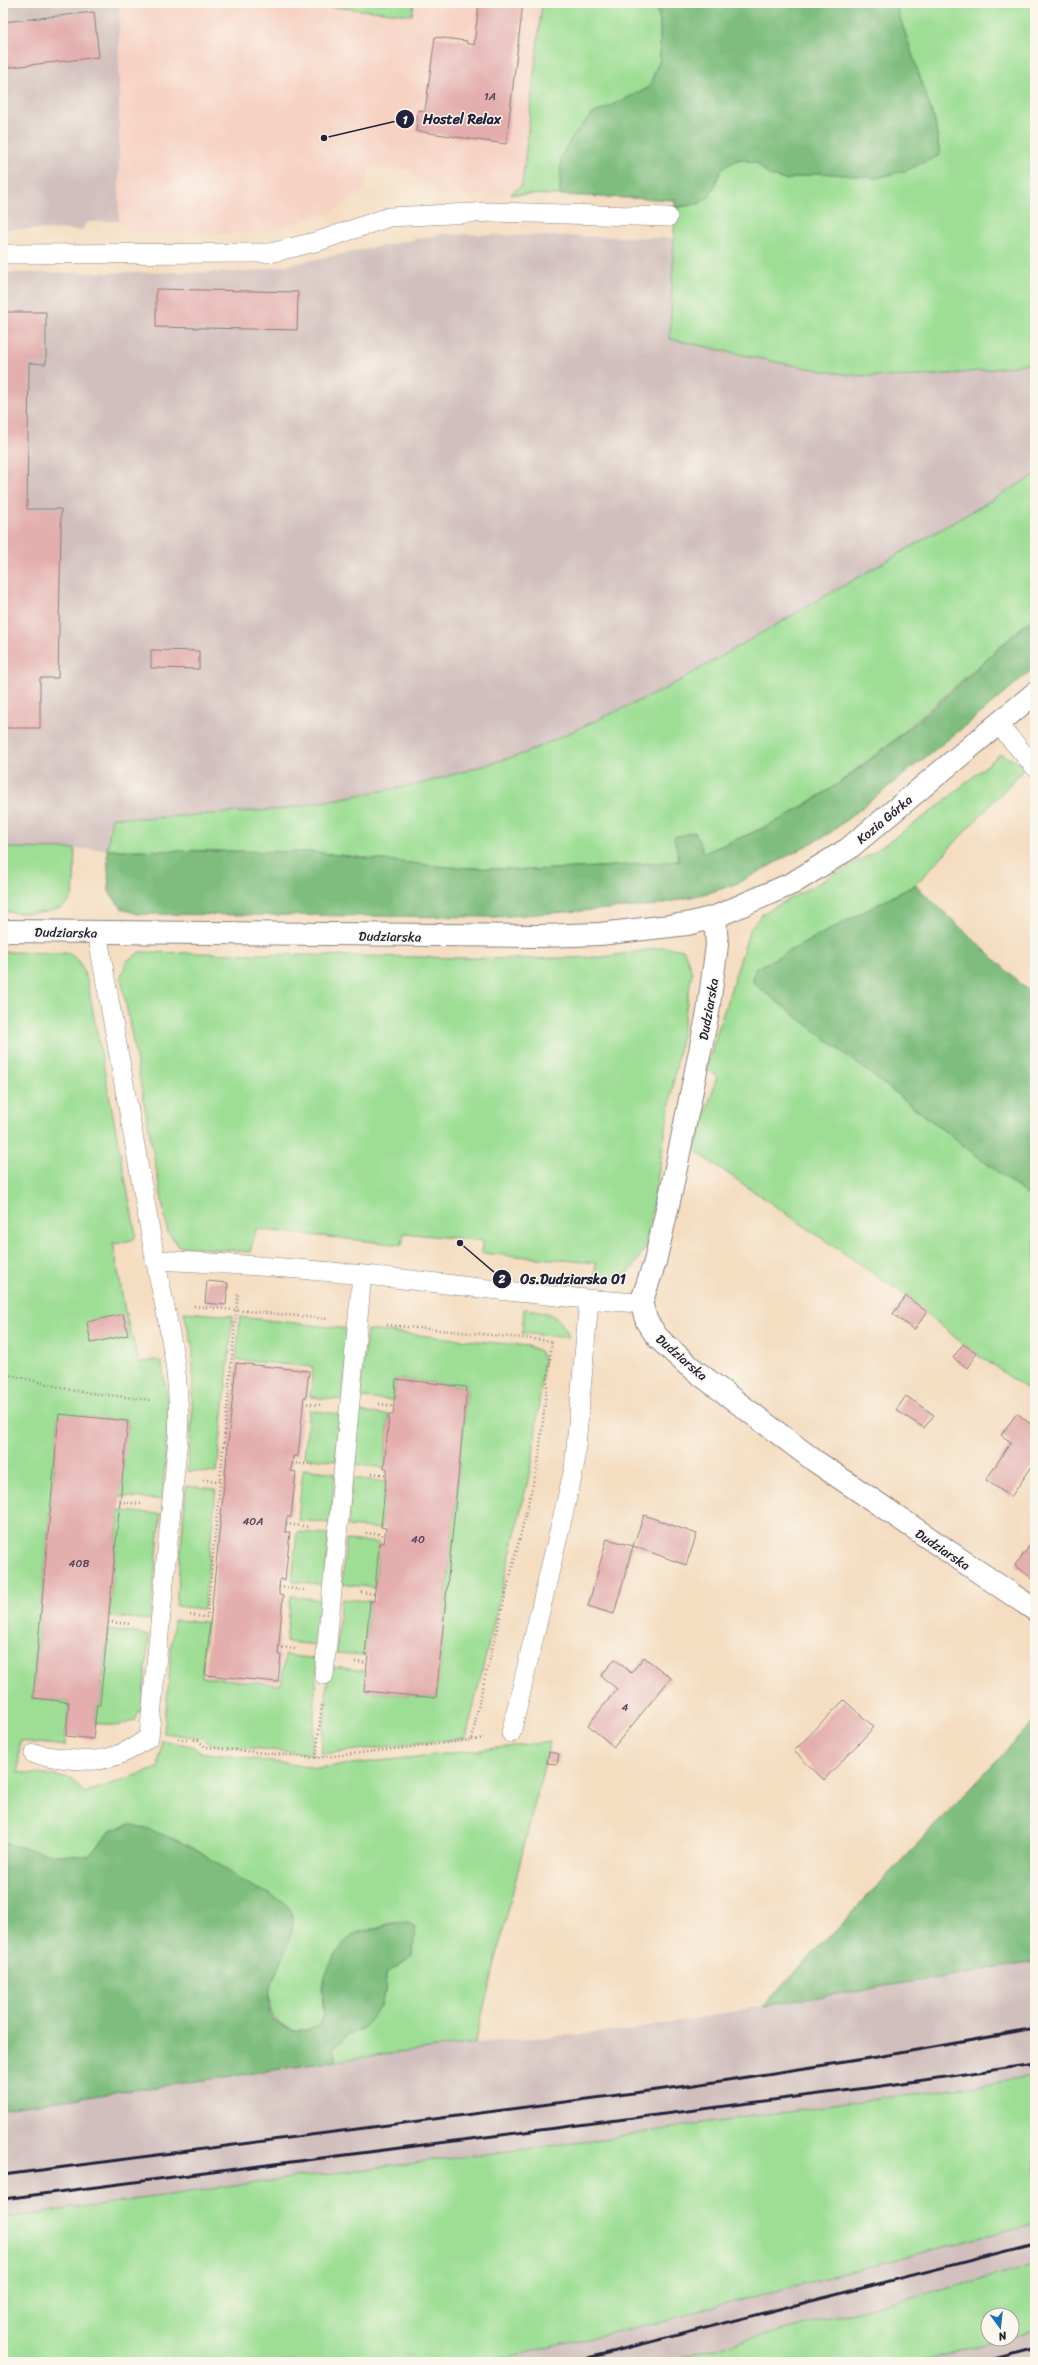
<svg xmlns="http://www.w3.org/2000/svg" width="1038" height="2365" viewBox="0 0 1038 2365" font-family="Sriracha,sans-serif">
	<rect width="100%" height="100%" fill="#fbf7ec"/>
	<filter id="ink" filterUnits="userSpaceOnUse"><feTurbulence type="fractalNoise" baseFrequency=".025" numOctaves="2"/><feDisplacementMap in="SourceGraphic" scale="8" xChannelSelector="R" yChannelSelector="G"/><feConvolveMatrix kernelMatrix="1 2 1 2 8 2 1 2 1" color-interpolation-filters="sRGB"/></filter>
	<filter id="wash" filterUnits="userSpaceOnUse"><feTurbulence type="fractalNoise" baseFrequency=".012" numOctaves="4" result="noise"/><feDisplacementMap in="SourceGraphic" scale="16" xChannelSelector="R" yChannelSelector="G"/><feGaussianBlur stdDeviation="0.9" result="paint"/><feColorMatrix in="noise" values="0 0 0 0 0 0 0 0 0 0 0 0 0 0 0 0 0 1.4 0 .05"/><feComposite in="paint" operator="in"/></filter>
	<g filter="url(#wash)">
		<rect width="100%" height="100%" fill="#f4ddc1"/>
		<polygon fill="#f6d2c3" points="119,3 542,3 522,186 511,194 442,196 408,170 371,167 365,189 348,203 330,213 270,231 232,234 129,232 119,221"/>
		<g fill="#d1bfbd" fill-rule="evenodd">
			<polygon points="3,3 119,3 119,221 86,222 82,230 3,229"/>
			<polygon points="542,3 1035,3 1035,616 312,852 3,848 3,273 251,272 442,234 675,238 675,200 511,194 522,185"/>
			<path d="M 1035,1962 L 1035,2362 L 3,2362 L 3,2109 L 336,2061 L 475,2043 L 633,2030 L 763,2006 ZM 988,2315 L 1012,2315 L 1012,2339 L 988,2339 Z"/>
		</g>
		<g fill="#9dde94" stroke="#608068">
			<polygon points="294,3 414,3 412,15"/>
			<polygon points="542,3 656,3 660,21 660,60 648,88 591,115 570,140 561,157 560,195 511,194 522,185"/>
			<path d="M 895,3 L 1035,3 L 1035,362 C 979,373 901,381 845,374 C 786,366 728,351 670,339 L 675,208 L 698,204 L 710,196 L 722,168 L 739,159 L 757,163 L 768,175 L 785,180 L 819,173 L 848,174 L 940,155 L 935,122 Z"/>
			<polygon points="1035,475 1035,616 892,742 836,785 779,821 704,853 695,832 679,861 600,867 529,870 446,867 312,852 107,850 112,817 151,818 283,809 424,783 523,754 665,689"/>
			<polygon points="1000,754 1020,763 1022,771 915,885 755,969 753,982 1035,1201 1035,1395 963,1344 906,1296 695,1151 717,1076 706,1068 750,929 762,914 870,855 936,808"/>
			<path d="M 3,848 L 75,849 C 74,859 75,888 72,896 C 62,919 22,912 3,912 Z"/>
			<polygon points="664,947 684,950 692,973 646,1246 633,1268 617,1280 594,1279 596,1263 482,1253 483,1241 404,1233 402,1245 256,1229 250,1252 179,1246 168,1233 121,977 126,962 140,952 522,959 604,957"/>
			<polygon points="3,952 69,953 79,961 87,980 136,1235 134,1239 116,1244 113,1242 125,1311 139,1363 155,1360 162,1363 169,1413 162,1500 120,1496 128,1421 59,1415 33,1698 69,1702 65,1746 20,1741 18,1772 72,1778 84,1793 158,1768 162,1740 192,1746 200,1752 317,1768 550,1742 475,2043 336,2061 333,2048 349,2035 363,2028 385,1992 386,1974 413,1956 398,1921 357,1933 335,1954 322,1985 323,2015 318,2026 310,2030 295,2030 280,2025 271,2013 269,1991 274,1976 283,1901 250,1886 193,1848 110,1831 89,1856 55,1855 3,1843"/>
			<path d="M 524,1309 C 546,1311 562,1315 569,1338 L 522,1333 Z"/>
			<polygon points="184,1312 233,1316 217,1473 187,1471 192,1419 193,1349"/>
			<polygon points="240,1317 349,1329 342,1400 310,1397 313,1367 236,1360"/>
			<polygon points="367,1330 528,1346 540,1351 544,1360 532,1463 466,1738 321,1754 328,1675 334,1667 366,1671 365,1691 436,1698 467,1387 396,1379 394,1400 360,1398"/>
			<polygon points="309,1410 340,1414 336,1461 304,1457"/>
			<polygon points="359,1412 389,1415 384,1468 354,1464"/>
			<polygon points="303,1469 335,1473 330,1523 298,1520"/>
			<polygon points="352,1478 386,1482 381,1529 348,1526"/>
			<polygon points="186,1486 216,1489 204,1609 176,1606"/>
			<polygon points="119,1511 161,1514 150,1620 109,1616"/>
			<polygon points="297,1532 329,1534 324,1585 292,1581"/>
			<polygon points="346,1540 379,1543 375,1588 342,1584"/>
			<polygon points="291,1596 323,1600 318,1645 286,1642"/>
			<polygon points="341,1599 370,1601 365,1655 336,1653"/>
			<polygon points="174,1620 207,1622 202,1677 281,1685 285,1655 317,1659 312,1754 209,1744 201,1738 164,1733"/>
			<polygon points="108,1630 143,1634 149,1637 142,1707 135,1720 119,1726 95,1723 97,1705 100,1705"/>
			<polygon points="1035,2077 1035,2223 658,2322 486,2362 3,2362 3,2218 270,2181 598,2140 703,2123"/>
			<polygon points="1035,2265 1035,2331 1012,2337 1012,2315 988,2315 988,2339 1004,2339 919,2362 661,2362"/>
		</g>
		<g fill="#7ebd7e" stroke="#50705c">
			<polygon points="656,3 895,3 935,122 940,155 908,170 877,178 819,173 785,180 768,175 757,163 739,159 722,168 710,196 698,204 675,208 675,200 560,195 561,157 570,140 591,115 648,88 660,60 660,21"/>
			<path d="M 1035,616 L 1035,667 L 980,714 L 830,833 L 738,883 L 712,892 L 652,906 L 495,917 L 138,914 L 122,909 L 109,892 L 107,850 L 312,852 L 446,867 L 529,870 L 600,867 L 679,861 L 674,837 L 695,832 L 704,853 C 729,842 755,833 779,820 C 871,772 957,685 1035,616 Z"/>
			<polygon points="915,885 1035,997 1035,1201 753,983 755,969"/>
			<polygon points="1035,1720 1035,1962 763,2006"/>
			<path d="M 130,1824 C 152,1830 173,1838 193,1848 C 212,1858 230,1873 248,1884 C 264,1894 285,1895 292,1915 C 302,1944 233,2018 294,2030 C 301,2031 313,2031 318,2026 C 329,2015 320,1997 323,1985 C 327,1966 340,1942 357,1933 C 365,1929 376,1929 384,1926 C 396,1923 404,1918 415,1926 L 413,1956 L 386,1974 L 385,1992 L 380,2007 L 363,2028 L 349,2035 L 333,2048 L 336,2061 L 3,2109 L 3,1843 L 55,1855 L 89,1856 L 110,1831 Z"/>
		</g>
		<g id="blocks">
			<g fill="#e3aead">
				<polygon points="479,3 523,3 506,144 416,131 418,110 425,111 435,37 467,41 466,43 474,45"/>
				<polygon points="94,12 99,57 3,68 3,22"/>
				<polygon points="156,289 298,292 297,330 156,327"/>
				<polygon points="3,312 46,312 46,364 29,363 27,509 61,509 61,531 58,678 40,678 40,728 3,728"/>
				<polygon points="151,650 199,651 199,669 151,668"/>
				<polygon points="207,1281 228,1283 226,1305 205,1303"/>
				<polygon points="906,1296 927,1312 914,1330 893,1314"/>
				<polygon points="123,1314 128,1335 91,1343 87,1322"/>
				<polygon points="963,1344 977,1353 967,1368 953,1358"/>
				<polygon points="236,1363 309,1371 306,1398 304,1397 298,1456 293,1456 291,1471 296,1472 291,1517 287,1517 285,1532 290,1532 285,1580 280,1579 279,1587 279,1595 283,1596 278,1655 281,1655 278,1682 205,1675"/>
				<polygon points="396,1379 467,1387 436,1698 364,1691 368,1655 365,1655 370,1601 374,1601 379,1543 384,1543 386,1528 381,1527 387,1468 384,1468 389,1415 393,1415"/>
				<polygon points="906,1396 934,1415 924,1428 896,1410"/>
				<polygon points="1017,1413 1033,1426 1035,1423 1035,1462 1011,1497 986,1480 1011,1442 1001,1435"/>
				<polygon points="59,1414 128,1421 100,1705 97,1705 93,1739 66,1736 69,1702 33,1698"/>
				<polygon points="644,1515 697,1534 686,1565 633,1546"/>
				<polygon points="607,1539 633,1546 614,1614 588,1606"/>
				<polygon points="1035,1539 1035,1581 1015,1565"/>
				<polygon points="644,1657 671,1678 614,1747 588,1725 617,1689 601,1676 615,1659 631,1673"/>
				<polygon points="844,1700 874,1727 824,1780 794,1751"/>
				<polygon points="549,1752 559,1754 557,1764 547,1763"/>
			</g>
		</g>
	</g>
	<g filter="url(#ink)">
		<use href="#blocks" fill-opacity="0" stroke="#8b807e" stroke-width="1"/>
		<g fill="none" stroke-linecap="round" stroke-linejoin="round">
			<g stroke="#8b807e" stroke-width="20">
				<g id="lane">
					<polyline points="3,254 270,253 319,241 389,217 492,212 668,217"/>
					<polyline points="998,724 1035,767"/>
					<path d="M 155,1260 C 225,1263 294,1268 364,1275 C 456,1284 548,1298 641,1303"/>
					<polyline points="324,1675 362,1275"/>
					<polyline points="511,1733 574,1469 589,1300"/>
					<path d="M 34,1754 C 81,1761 108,1769 149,1737 L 178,1438 C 182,1368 165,1314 153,1247 C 134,1142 115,1037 97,932"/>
				</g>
			</g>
			<g stroke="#8b807e" stroke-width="24">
				<g id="street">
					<polyline points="715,917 717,945 708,1012 671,1192 655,1262 641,1303 647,1322 658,1338 689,1366 815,1461 1035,1610"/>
					<polyline points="3,931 540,936 600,934 687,924 715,917 793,883 848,849 1035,693"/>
				</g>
			</g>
			<g stroke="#8b807e" stroke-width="2.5" stroke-dasharray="1 3" stroke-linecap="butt">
				<polyline points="194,1306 328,1319"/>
				<polyline points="387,1325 553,1341"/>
				<polyline points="3,1373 75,1391 150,1400"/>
				<polyline points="303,1403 321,1405"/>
				<polyline points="379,1404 394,1406"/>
				<polyline points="292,1463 316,1465"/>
				<polyline points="372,1473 387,1475"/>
				<polyline points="203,1480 220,1481"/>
				<polyline points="120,1502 142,1504"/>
				<polyline points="286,1524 310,1527"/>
				<polyline points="366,1533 385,1535"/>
				<polyline points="279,1587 304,1590"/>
				<polyline points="361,1592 374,1594"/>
				<polyline points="190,1615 207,1617 238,1294"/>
				<polyline points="108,1622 131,1624"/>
				<polyline points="278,1647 297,1649"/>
				<polyline points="355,1662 367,1663"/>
				<polyline points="178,1739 198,1740 205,1747 316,1758 472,1740 480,1698 538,1464 552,1341"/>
				<polyline points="472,1740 484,1738"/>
				<polyline points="316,1758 322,1703"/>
			</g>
			<use href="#lane" stroke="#fff" stroke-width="19"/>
			<use href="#street" stroke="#fff" stroke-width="22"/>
			<g stroke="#22223b" stroke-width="3">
				<polyline points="3,2175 695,2085 877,2057 1035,2029"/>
				<polyline points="3,2199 882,2086 1035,2064"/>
				<polyline points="572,2362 1035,2244"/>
				<polyline points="983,2362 1035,2348"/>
			</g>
		</g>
	</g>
	<g text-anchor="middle" stroke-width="3" stroke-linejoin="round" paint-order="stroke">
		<g font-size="11" fill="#524558">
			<text x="490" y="100">1A</text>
			<text x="253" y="1525">40A</text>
			<text x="418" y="1543">40</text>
			<text x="79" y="1567">40B</text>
			<text x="625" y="1711">4</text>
		</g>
		<g font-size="13" fill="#22223b" stroke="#fbf7ec">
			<text transform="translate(884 819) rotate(-40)" y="5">Kozia Górka</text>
			<text transform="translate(66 932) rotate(1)" y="5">Dudziarska</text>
			<text transform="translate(390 936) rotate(1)" y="5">Dudziarska</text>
			<text transform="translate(708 1009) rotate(-80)" y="5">Dudziarska</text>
			<text transform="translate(682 1357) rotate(41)" y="5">Dudziarska</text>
			<text transform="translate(943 1549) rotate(34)" y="5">Dudziarska</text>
		</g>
	</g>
	<path fill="none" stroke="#22223b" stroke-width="1.5" d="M324 138L405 119M460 1243L502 1279"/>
	<g fill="#22223b" stroke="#fbf7ec" stroke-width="1.5">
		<circle cx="324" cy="138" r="4"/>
		<circle cx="460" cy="1243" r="4"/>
		<circle cx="405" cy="119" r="10"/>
		<circle cx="502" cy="1279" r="10"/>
	</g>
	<g font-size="12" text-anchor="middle" font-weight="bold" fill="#fff">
		<text x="405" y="124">1</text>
		<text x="502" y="1283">2</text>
	</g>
	<g font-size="14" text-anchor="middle" font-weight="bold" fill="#22223b" stroke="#fbf7ec" stroke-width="3" stroke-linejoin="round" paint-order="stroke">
		<text x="462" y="124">Hostel Relax</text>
		<text x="573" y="1284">Os.Dudziarska 01</text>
	</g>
	<rect width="1038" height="2365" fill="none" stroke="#fbf7ec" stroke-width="16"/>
	<g transform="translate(1000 2327) rotate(165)"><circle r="19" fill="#fbf7ec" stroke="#a4a2a5"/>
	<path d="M0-3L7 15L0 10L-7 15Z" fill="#1f6fb2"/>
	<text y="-6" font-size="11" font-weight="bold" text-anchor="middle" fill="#22223b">N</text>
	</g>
</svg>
